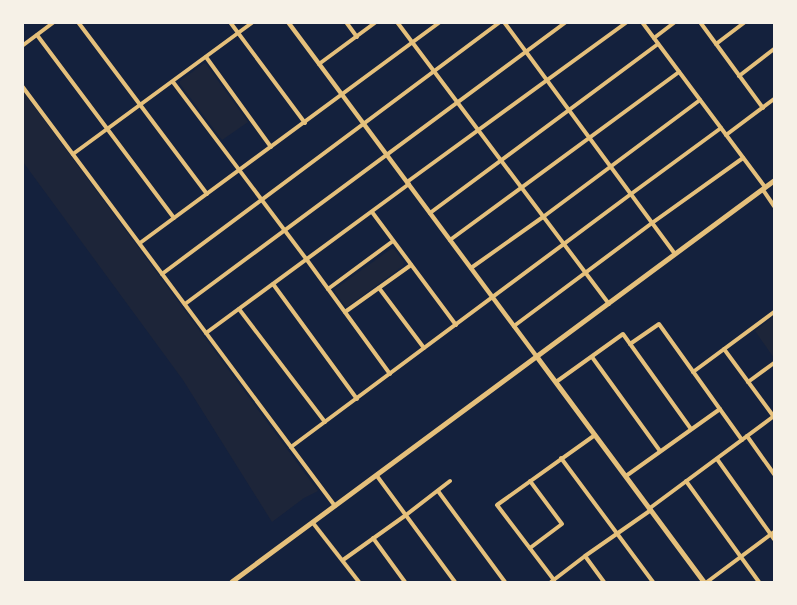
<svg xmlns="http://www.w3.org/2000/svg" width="797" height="605" viewBox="0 0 797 605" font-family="'Fira Sans Condensed',sans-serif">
	<rect width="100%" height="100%" fill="#14213d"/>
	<g fill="#1d2539">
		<polygon points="203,64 206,64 248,122 222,140 180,84 180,81"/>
		<polygon points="22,90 318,491 304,498 272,522 183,380 23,162"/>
		<polygon points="391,249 394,249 404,262 403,266 348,306 345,306 335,292 335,289"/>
		<polygon points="774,316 774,358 755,331"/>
	</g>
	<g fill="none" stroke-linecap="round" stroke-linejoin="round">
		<g stroke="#e5c07b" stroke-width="4">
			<polyline points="78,22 207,194"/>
			<polyline points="230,22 305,123"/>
			<polyline points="346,22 357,37"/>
			<polyline points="397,22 609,304"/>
			<polyline points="504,22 675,254"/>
			<polyline points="642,22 765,187"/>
			<polyline points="700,22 763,108"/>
			<polyline points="37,35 174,218"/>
			<polyline points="654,38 675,22"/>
			<polyline points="716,44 745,22"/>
			<polyline points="22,46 54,22"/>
			<polyline points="206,57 271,147"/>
			<polyline points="319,64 376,22"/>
			<polyline points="739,76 774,49"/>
			<polyline points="173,82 307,260 390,374"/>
			<polyline points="22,86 335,506"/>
			<polyline points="726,135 774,99"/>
			<polyline points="73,154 253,22"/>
			<polyline points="407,182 627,22"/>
			<polyline points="763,190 774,206"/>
			<polyline points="372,212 456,325"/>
			<polyline points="430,213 658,44"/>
			<polyline points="450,240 679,72"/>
			<polyline points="140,243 440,22"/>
			<polyline points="471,268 543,217 700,100"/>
			<polyline points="162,274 500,22"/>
			<polyline points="273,284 357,399"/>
			<polyline points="379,288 424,348"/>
			<polyline points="328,289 393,241"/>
			<polyline points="185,304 566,22"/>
			<polyline points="239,309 325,422"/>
			<polyline points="345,312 411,265"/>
			<polyline points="514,326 652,223 743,158"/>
			<polyline points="206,333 409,184"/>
			<polyline points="630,344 659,324 742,440"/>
			<polyline points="724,349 774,417"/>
			<polyline points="592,357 660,451"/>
			<polyline points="693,372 774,312"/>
			<polyline points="556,382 623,334 691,429"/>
			<polyline points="748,382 774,363"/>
			<polyline points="747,436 774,474"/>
			<polyline points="291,447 631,194 721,128"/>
			<polyline points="561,458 653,582"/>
			<polyline points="717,459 774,539"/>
			<polyline points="377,476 455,582"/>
			<polyline points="626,476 720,409"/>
			<polyline points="686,481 759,582"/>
			<polyline points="438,491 505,582"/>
			<polyline points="650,508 774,416"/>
			<polyline points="313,523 359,582"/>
			<polyline points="373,538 405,582"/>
			<polyline points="530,548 562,524 530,481"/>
			<polyline points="343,560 406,515 450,481"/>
			<polyline points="554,580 497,505 595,435"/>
			<polyline points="551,582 585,556"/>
			<polyline points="604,582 585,556 651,510"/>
			<polyline points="707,582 774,532"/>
		</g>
		<polyline stroke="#e5c07b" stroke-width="4.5" points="288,22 537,357"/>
		<polyline stroke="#e5c07b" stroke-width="5" points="537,357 704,582"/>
		<polyline stroke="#e5c07b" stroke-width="5" points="232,582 774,181"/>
	</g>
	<rect width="797" height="605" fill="none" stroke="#f6f1e7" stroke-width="48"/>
</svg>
